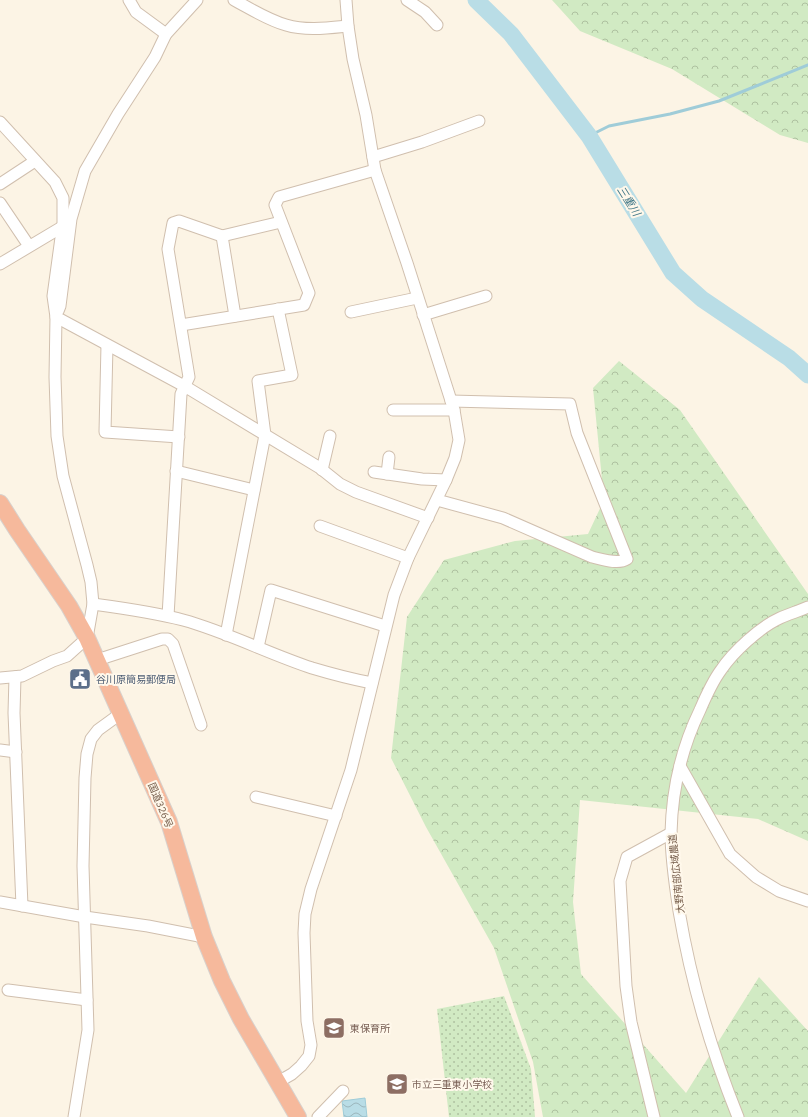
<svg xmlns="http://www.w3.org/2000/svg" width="808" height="1117" viewBox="0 0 808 1117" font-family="'IBM Plex Sans','Noto Sans JP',sans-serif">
	<defs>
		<pattern id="grass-dots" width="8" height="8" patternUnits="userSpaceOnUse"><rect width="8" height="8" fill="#d1eac3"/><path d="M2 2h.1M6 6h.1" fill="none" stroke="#aec1a0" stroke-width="1.8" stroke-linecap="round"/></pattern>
		<pattern id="forest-crowns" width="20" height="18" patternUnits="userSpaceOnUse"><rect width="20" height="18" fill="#d1eac3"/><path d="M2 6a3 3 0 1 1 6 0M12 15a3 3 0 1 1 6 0" fill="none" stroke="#aec1a0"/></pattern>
		<pattern id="water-waves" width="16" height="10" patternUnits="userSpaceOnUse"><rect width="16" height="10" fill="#b9dde6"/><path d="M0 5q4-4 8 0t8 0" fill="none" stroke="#9bb6bc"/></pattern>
	</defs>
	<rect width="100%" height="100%" fill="#fcf4e5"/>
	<polygon fill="url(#grass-dots)" points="504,996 531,1069 535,1117 449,1117 437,1009"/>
	<g fill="url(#forest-crowns)">
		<polygon points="552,0 808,0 808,143 780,135 672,69 580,31"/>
		<polygon points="619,361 680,410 808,594 808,841 758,819 580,800 573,902 581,974 686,1093 759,977 808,1031 808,1117 543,1117 533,1062 494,948 426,827 391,758 407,617 444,560 515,541 588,534 604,500 593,388"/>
	</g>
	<polygon fill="url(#water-waves)" stroke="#9fccd8" points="365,1098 367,1117 344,1117 342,1101"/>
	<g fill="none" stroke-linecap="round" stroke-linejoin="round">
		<polyline stroke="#9fccd8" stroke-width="3" points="589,136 609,126 670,114 719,101 808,65"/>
		<polyline stroke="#b9dde6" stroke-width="17" points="476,0 511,34 589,136 673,273 702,299 789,358 808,375"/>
		<g stroke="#d0bfae" stroke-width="13">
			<g id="minor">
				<polyline points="129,0 136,12 166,34"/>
				<path d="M 234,0 C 251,9 268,20 286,25 C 306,31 328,28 348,26"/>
				<polyline points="407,0 425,12 437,25"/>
				<polyline points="0,122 55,182 63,198 63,223 53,296 56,317 55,377 57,436 63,476 87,565 91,582 93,604 87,638 67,656 53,661 22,676 0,678"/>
				<polyline points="373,157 422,142 479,121"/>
				<polyline points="0,184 35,161"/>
				<polyline points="0,203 29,246"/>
				<polyline points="222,236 235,316"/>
				<polyline points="0,264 62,227"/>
				<polyline points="58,311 60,306 71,219 85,171 118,114 155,57 166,34 197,0"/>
				<polyline points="351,312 417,298"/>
				<polyline points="423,315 486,296"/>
				<polyline points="56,317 186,387 320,468 340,484 356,492 428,518"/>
				<polyline points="181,325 304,305 309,293 275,205 279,197 375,170"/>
				<polyline points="107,345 105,432 179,437"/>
				<polyline points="393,410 454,410"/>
				<polyline points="322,470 330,436"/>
				<polyline points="176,471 254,490"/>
				<polyline points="374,472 422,479 446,480"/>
				<polyline points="387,474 389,457"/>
				<path d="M 437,500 L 503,518 L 592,557 C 601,559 618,565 627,559 L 577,433 L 570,404 L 451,401"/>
				<polyline points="320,526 408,558"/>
				<path d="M 93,604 C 123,608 153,612 183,620 C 227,632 269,654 312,668 C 332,674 351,679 372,683"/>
				<polyline points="168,616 181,394 189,377 168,249 173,223 179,221 222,236 281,222"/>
				<polyline points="226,635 265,435 258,381 292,375 278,309"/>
				<polyline points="258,647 271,590 385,626"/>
				<polyline points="97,660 162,639 168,639 173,644 201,725"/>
				<polyline points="15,677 14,713 22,906"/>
				<polyline points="0,750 16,752"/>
				<polyline points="680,766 730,854 756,877 779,891 808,901"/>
				<polyline points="256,797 336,816"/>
				<polyline points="0,902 85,917 148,926 204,937"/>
				<polyline points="8,990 87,1000"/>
				<polyline points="278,1082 292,1074 301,1066 309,1056 311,1045 307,1021 304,933 305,914 311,889 351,770 394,595 408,558 446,480 455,458 459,440 454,410 407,263 375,170 366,115 353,59 348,26 346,0"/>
				<polyline points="74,1117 88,1030 83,866 85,778 87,754 91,739 98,730 120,714"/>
				<polyline points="318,1117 343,1091"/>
				<polyline points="654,1117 631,1022 626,986 620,881 627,857 671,833"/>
				<path d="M 738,1117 C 711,1050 691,982 679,911 C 675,885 671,859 671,833 C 672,791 682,747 700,710 C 706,696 712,682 721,670 C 733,652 760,627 780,618 C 789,614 799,611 808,607"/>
			</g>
		</g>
		<g stroke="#d8d1cc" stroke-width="18">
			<polyline id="highway" points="0,503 17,530 69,606 87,638 169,822 204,937 222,981 241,1019 298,1117"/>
		</g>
		<use href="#minor" stroke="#fff" stroke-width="11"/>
		<use href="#highway" stroke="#f6b99c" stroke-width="16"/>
	</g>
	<defs>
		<g id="civic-square" transform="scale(1.15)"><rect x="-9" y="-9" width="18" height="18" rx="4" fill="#5c6f8a" stroke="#fff8eb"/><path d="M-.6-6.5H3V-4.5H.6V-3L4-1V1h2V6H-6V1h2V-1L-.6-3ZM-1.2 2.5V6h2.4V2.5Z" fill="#fff"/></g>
		<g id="school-square" transform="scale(1.15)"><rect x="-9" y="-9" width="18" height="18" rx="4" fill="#8d6e63" stroke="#fff8eb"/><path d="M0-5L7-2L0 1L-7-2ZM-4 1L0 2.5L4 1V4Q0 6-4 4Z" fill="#fff"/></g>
	</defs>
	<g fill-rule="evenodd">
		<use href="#civic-square" x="80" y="679"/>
		<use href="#school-square" x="334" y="1028"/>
		<use href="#school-square" x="397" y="1084"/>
	</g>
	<g text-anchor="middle" stroke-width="4" stroke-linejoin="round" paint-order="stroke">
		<g font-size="10" fill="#4e5e75" stroke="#fff8eb" text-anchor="start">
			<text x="96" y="683">谷川原簡易郵便局</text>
		</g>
		<g font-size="10" fill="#755c4a" stroke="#fff8eb">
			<text transform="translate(161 805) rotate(67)" y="4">国道326号</text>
			<text transform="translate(676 874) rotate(-96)" y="4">大野南部広域農道</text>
		</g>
		<g font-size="10" fill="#785e54" stroke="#fff8eb" text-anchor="start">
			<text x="350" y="1032">東保育所</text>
			<text x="412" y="1088">市立三重東小学校</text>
		</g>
		<g font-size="11" font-style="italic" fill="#437989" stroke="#fff8eb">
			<text transform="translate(629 201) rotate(58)" y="4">三重川</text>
		</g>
	</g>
</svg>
